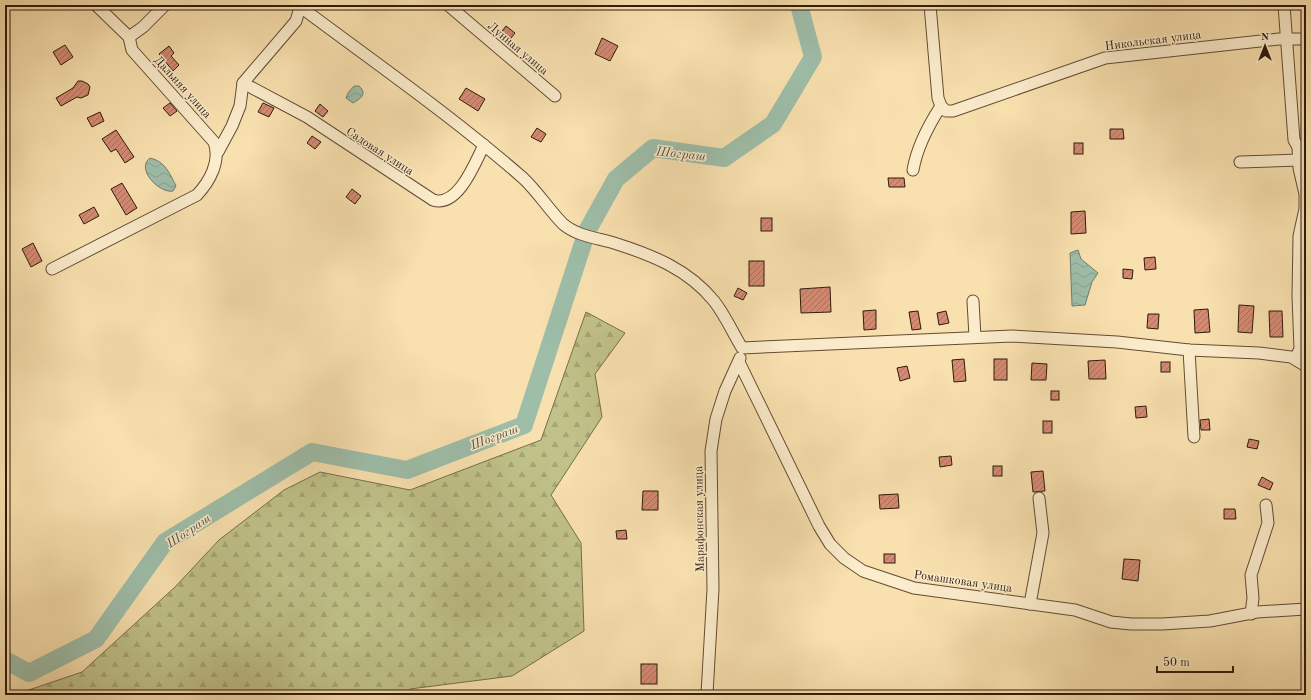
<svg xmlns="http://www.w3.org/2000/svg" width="1311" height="700" viewBox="0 0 1311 700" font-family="'Old Standard TT',serif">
	<defs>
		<pattern id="forest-firs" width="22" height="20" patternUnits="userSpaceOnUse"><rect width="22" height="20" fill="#c0c289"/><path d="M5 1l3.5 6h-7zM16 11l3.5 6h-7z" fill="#a5a675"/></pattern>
		<pattern id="water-waves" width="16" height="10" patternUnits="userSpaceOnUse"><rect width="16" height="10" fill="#9ebeaa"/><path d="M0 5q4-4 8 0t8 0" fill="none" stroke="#88a391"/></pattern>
		<pattern id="building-hatch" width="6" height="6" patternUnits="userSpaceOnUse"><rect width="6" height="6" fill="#d38b74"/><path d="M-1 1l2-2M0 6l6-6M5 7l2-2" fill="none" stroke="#ac715e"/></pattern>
	</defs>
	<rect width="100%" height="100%" fill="#f9e1af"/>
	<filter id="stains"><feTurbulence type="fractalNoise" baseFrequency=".005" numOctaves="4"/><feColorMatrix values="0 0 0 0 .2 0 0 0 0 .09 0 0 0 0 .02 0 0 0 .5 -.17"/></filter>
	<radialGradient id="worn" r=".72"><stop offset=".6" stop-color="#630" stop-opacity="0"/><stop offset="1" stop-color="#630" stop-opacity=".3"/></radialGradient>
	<polygon fill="url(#forest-firs)" stroke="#786e4a" points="586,312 625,333 595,374 602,417 551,495 581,543 584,631 512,676 410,689 407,695 14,695 82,672 175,587 219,540 284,490 320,472 410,490 541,440"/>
	<g fill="url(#water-waves)" stroke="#727d6b">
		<path d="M 354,86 L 359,86 C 368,94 360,99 353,103 L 346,98 L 348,93 Z"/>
		<path d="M 150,158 C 165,161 170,174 176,186 L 173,191 C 160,194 135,169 150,158 Z"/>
		<polygon points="1078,250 1081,259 1098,273 1092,282 1085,305 1072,306 1070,253"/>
	</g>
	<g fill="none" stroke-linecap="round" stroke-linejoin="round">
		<polyline stroke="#9ebeaa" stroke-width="18" points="5,660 29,673 96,639 165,542 312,452 407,470 524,425 587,231 616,179 653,148 724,158 773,124 813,57 799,5"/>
	</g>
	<g fill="url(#building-hatch)" stroke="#2f1b0c">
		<polygon points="506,26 515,33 508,42 499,35"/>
		<polygon points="602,38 618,46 610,61 595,54"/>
		<polygon points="65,45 73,57 61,65 53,52"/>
		<polygon points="169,46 174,53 171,56 179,65 173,71 159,54"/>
		<polygon points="78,81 82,81 88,84 90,87 88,95 81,98 77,97 61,106 56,98 73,88"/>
		<polygon points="466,88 485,99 478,111 459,99"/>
		<polygon points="170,103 177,111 170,116 163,108"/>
		<polygon points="263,103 274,108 269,117 258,112"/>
		<polygon points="320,104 328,111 323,117 315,111"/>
		<polygon points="100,112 104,121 92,127 87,118"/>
		<polygon points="537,128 546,134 541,142 531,137"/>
		<polygon points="1110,129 1123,129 1124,139 1110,139"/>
		<polygon points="116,130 134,157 125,163 116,149 111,152 102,139"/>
		<polygon points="312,136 321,142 315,149 307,143"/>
		<rect x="1074" y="143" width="9" height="11"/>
		<polygon points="888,178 904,178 905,187 889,187"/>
		<polygon points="122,183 137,208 126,215 111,189"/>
		<polygon points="352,189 361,196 355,204 346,197"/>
		<polygon points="94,207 99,216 84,224 79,215"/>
		<polygon points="1085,211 1086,233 1071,234 1071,212"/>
		<rect x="761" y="218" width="11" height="13"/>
		<polygon points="33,243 42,261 31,267 22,249"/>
		<polygon points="1155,257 1156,269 1145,270 1144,258"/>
		<rect x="749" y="261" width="15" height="25"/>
		<polygon points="1123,269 1133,270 1132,279 1123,278"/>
		<polygon points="830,287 831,312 801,313 800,289"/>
		<polygon points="738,288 747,293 743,300 734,296"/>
		<polygon points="1239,305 1254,306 1252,333 1238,332"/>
		<polygon points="1208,309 1210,332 1195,333 1194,310"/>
		<polygon points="876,310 876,329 864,330 863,311"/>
		<polygon points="918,311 921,329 912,330 909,312"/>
		<polygon points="946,311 949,323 939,325 937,313"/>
		<polygon points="1269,311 1282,311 1283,337 1270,337"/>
		<polygon points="1148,314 1159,314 1158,329 1147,328"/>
		<polygon points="964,359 966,381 954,382 952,360"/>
		<rect x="994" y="359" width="13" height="21"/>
		<polygon points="1105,360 1106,379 1089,379 1088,361"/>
		<rect x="1161" y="362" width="9" height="10"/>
		<polygon points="1032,363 1047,364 1046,380 1031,380"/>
		<polygon points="907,366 910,378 900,381 897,368"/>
		<rect x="1051" y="391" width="8" height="9"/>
		<polygon points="1146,406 1147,417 1136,418 1135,407"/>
		<polygon points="1209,419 1210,430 1201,430 1200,420"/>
		<rect x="1043" y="421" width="9" height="12"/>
		<polygon points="1249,439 1259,441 1257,449 1247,447"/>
		<polygon points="951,456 952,465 940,467 939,457"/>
		<rect x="993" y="466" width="9" height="10"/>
		<polygon points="1043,471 1045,491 1033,492 1031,472"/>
		<polygon points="1262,477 1273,483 1270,490 1258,485"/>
		<polygon points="643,491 658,491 658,510 642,510"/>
		<polygon points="898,494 899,508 880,509 879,495"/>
		<polygon points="1224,509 1235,509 1236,519 1224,519"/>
		<polygon points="626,530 627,539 617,539 616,531"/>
		<rect x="884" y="554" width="11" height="9"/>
		<polygon points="1124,559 1140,560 1138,581 1122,579"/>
		<rect x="641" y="664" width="16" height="20"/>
	</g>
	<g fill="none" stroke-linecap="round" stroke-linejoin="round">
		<g stroke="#624c35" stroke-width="13">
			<g id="minor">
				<path d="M 298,5 C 374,62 452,116 523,178 C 538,192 549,210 563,224 C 577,236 597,238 614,243 C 652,255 688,269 714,301 C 725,315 733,333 742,348 L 1012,336 L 1117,342 L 1189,350 L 1259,353 L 1291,357 L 1306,366"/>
				<polyline points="448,5 555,96"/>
				<polyline points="930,5 938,98 941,106 946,111 953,111 1105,58 1279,39 1306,39"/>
				<polyline points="1284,5 1294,140 1298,147 1306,147"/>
				<polyline points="129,37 143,27 165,5"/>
				<path d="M 243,83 L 307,117 L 433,200 C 458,208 475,163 484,145"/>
				<polyline points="218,152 232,126 240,106 243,83 296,21 300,7"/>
				<polyline points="1240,162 1299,160"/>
				<path d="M 913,170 C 917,147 928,126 941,106"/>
				<path d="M 52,269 L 197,195 C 210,181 221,161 214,142 L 132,50 L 129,37 L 96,5"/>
				<polyline points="973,301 975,337"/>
				<polyline points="1189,350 1194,437"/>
				<polyline points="1295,359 1300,349 1298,296 1299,236 1305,209 1305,194 1299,168 1298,147"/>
				<polyline points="739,362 819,526 830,544 844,558 863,571 914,588 1075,610 1111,622 1131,624 1162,624 1210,621 1257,612 1306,609"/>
				<polyline points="1030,604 1043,533 1039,498"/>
				<polyline points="1251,614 1253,598 1251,575 1268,523 1266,505"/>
				<polyline points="707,694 713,589 711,451 716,419 725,391 740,358"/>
			</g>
		</g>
		<use href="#minor" stroke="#fbeccb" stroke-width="11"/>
	</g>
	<g text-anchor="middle" stroke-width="3" stroke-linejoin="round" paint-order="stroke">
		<g font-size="12" fill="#2f1b0c" stroke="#fbeccb">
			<text transform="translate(1153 40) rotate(-7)" y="4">Никольская улица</text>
			<text transform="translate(518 48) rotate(40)" y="4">Лунная улица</text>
			<text transform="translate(183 87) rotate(48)" y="4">Дальняя улица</text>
			<text transform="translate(380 151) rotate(33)" y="4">Садовая улица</text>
			<text transform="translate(699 519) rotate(-91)" y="4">Марафонская улица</text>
			<text transform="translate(963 581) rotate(8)" y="4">Ромашковая улица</text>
		</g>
		<g font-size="13" font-style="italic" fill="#565443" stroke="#fbeccb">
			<text transform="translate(681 153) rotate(6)" y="5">Шограш</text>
			<text transform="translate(494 436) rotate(-21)" y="5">Шограш</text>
			<text transform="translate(188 530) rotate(-34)" y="5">Шограш</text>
		</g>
	</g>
	<rect width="1311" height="700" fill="none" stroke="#f9e1af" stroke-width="20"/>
	<rect x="6" y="6" width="1299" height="688" fill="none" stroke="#2f1b0c" stroke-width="2"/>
	<rect x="10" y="10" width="1291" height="680" fill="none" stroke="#2f1b0c"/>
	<g transform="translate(1265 46)" stroke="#fbeccb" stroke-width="3" paint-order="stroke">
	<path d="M0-3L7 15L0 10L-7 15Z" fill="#2f1b0c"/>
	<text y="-6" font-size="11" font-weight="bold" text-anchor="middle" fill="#2f1b0c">N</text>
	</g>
	<path d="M1157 666v6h76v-6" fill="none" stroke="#2f1b0c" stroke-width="2"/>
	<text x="1163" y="666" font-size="12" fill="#2f1b0c" stroke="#fbeccb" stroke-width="3" paint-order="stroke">50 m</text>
	<rect width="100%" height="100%" filter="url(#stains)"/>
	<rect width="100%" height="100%" fill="url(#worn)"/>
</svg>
